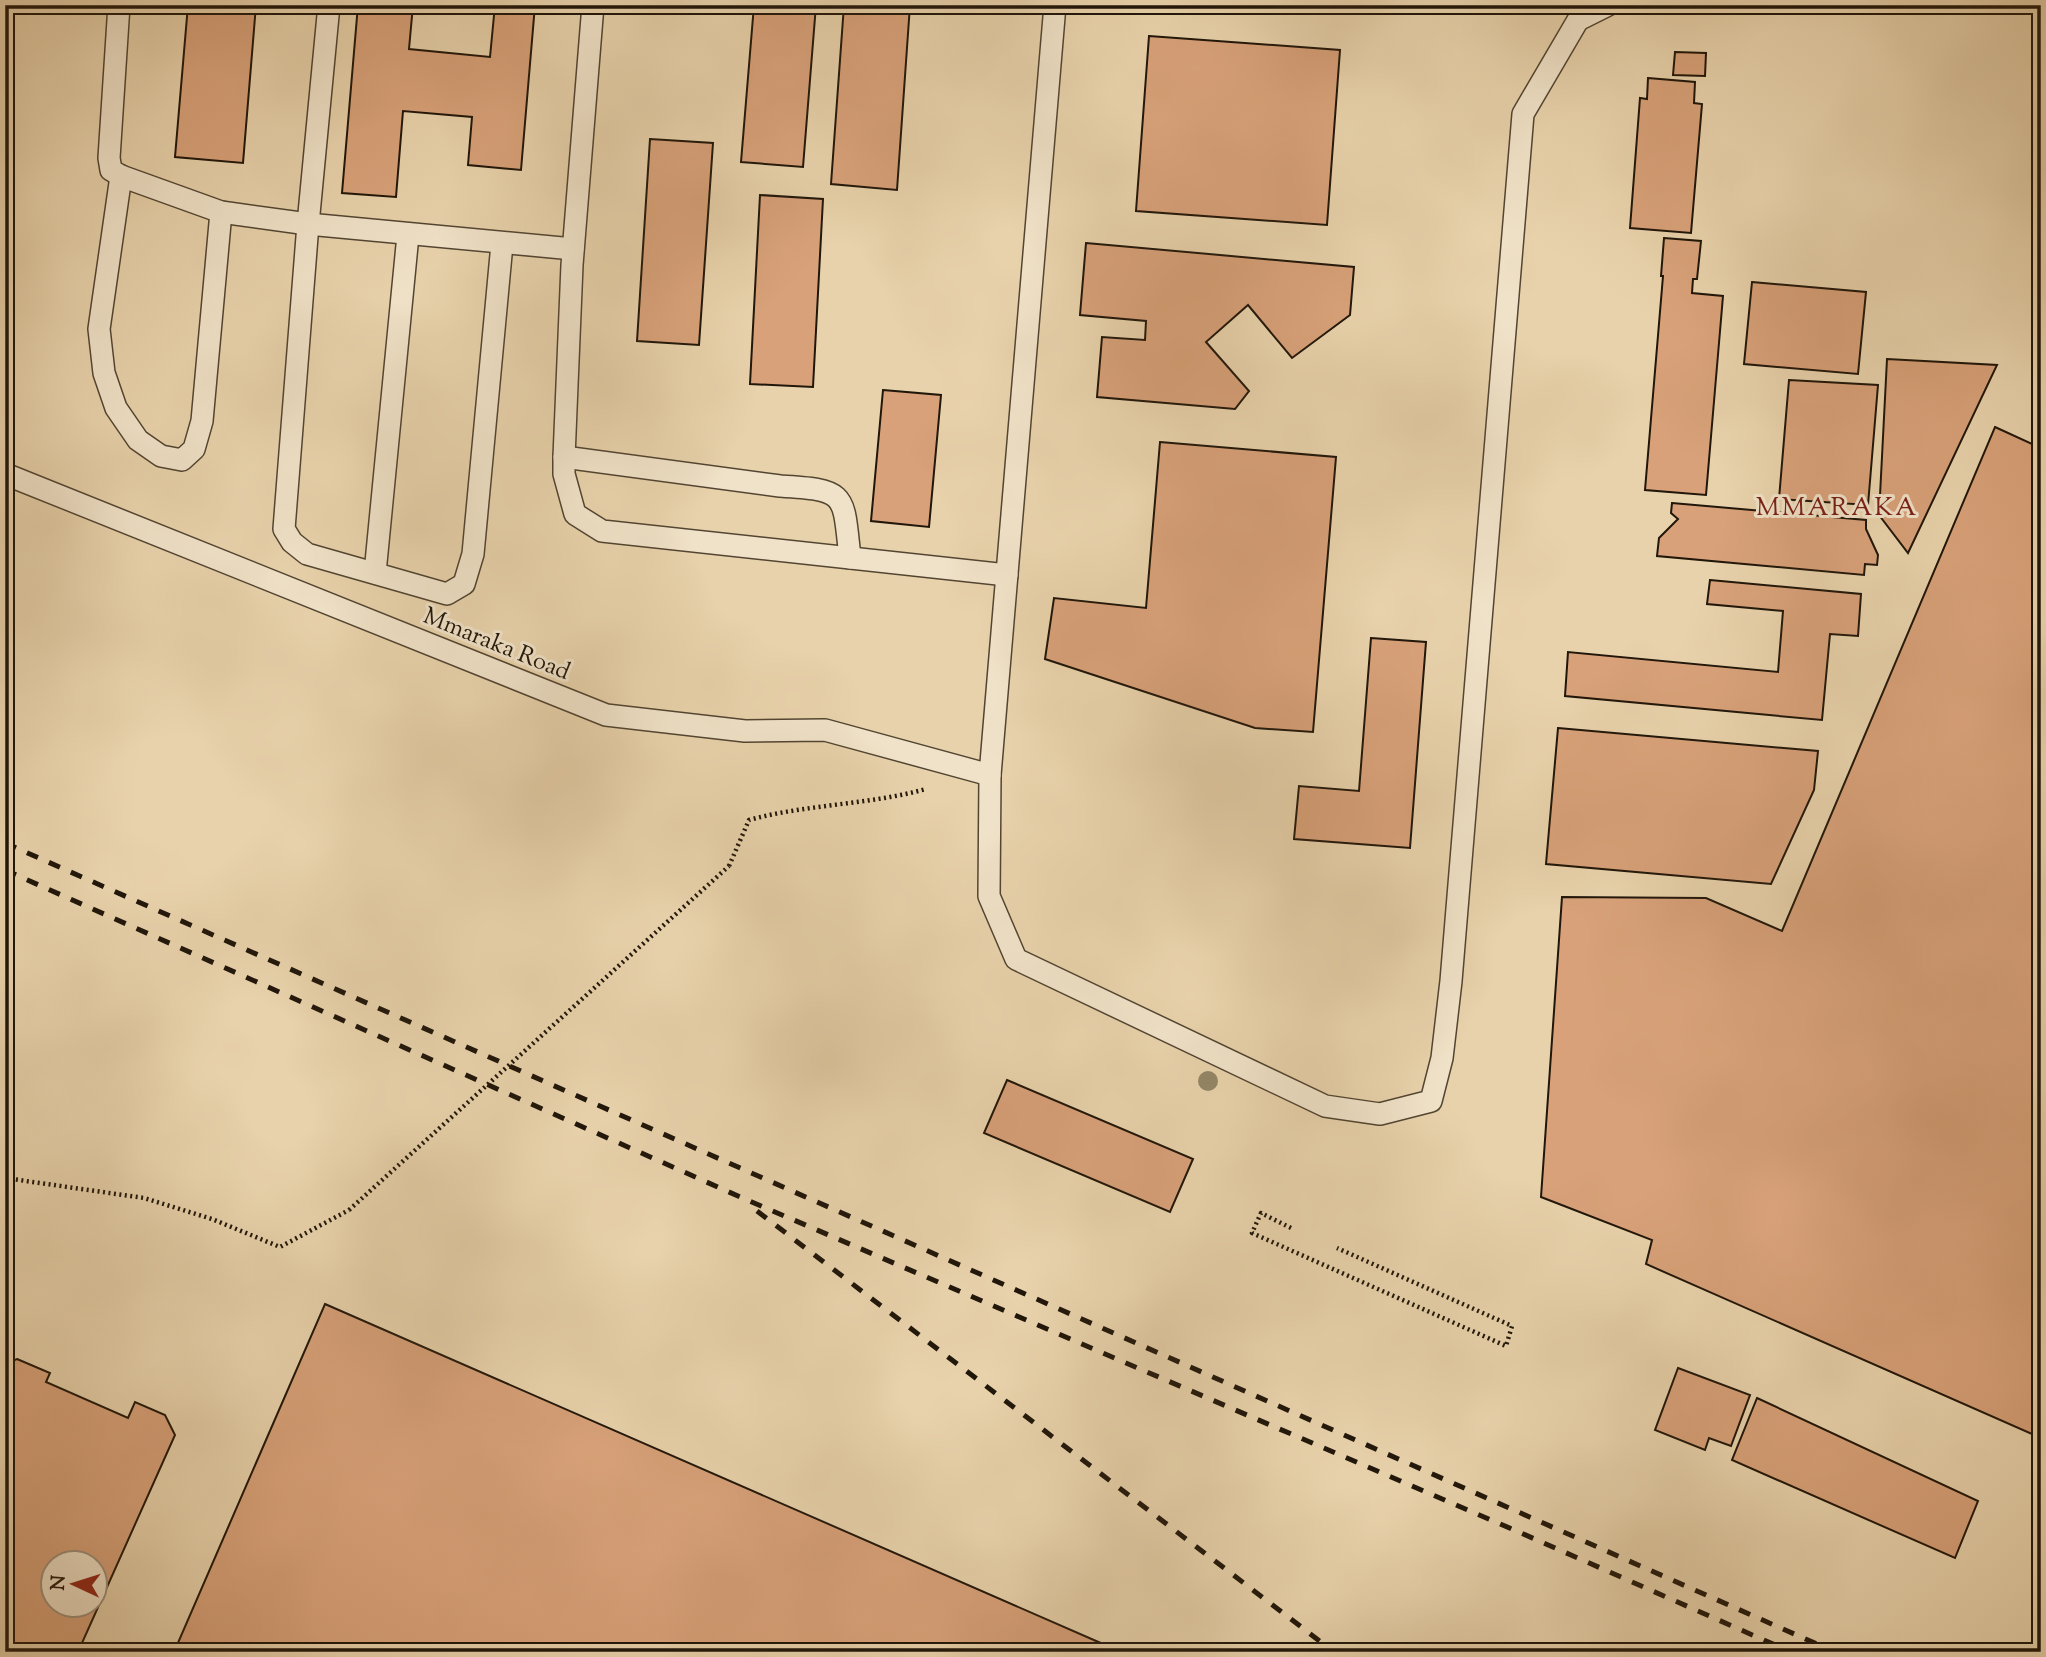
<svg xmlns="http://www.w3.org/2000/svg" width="2046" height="1657" viewBox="0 0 2046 1657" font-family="'Sorts Mill Goudy',serif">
	<rect width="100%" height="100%" fill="#e8d2ab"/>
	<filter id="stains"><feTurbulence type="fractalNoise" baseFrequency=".00286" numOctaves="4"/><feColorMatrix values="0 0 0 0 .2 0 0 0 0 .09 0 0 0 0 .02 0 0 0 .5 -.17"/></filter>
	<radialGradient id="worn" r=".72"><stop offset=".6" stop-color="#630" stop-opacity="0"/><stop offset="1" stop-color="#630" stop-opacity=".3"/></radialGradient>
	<g fill="#d8a179" stroke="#20160a" stroke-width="2" fill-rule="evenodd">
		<polygon points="188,5 256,5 243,163 175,157"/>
		<polygon points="358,5 413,5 409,49 490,57 495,5 535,5 521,170 468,165 472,117 403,111 396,197 342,193"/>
		<polygon points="754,5 816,5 803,167 741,162"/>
		<polygon points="844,5 910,5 897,190 831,184"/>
		<polygon points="1241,5 1334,5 1333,12"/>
		<polygon points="1149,36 1340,50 1327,225 1136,211"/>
		<polygon points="1675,52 1706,53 1705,76 1673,75"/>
		<polygon points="1648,78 1695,82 1694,103 1702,104 1691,233 1630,228 1640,98 1647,99"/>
		<polygon points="650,139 713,143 699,345 637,341"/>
		<polygon points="760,195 823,199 813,387 750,384"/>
		<polygon points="1664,238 1701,241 1697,279 1693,279 1692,293 1723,296 1706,495 1645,490 1663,276 1661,276"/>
		<polygon points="1086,243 1354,267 1350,315 1292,358 1248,305 1206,342 1249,391 1235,409 1097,397 1102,337 1145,340 1146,321 1080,315"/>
		<polygon points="1752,282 1866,292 1858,374 1744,364"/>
		<polygon points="1887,359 1997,365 1908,553 1879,515"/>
		<polygon points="1789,380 1878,385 1868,505 1779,499"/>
		<polygon points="883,390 941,395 929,527 871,521"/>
		<polygon points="1995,427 2041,448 2041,1438 1646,1264 1652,1240 1541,1197 1562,897 1706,898 1782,931"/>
		<polygon points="1160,442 1336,457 1313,732 1255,728 1045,659 1054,598 1146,608"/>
		<polygon points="1672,503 1866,520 1866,529 1878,555 1877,565 1865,564 1864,575 1657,556 1659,538 1678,519 1671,513"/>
		<polygon points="1710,580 1861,594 1858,636 1830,634 1822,720 1565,696 1568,652 1778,672 1783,611 1707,604"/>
		<polygon points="1371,638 1426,642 1410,848 1294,839 1299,786 1359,791"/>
		<polygon points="1558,728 1818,751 1814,790 1771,884 1546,864"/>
		<polygon points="1007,1080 1193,1159 1170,1212 984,1133"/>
		<polygon points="325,1304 1103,1644 1119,1652 174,1652"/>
		<path d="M 17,1359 L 50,1373 L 46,1382 L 128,1418 L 135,1402 L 165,1415 L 175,1435 L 78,1652 L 5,1652 L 5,1364 ZM 52,1562 L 94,1562 L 94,1604 L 52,1604 Z"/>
		<polygon points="1678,1368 1750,1395 1731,1446 1709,1438 1705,1450 1655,1430"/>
		<polygon points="1757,1398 1978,1501 1955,1558 1732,1460"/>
	</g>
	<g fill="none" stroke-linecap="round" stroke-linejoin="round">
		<g stroke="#524532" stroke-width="24">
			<g id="lane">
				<polyline points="119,5 109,158 111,170 121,176 221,212 308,224 573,249"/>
				<polyline points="329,5 308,224 284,529 292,542 307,554 447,594 464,584 473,554 502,244"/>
				<polyline points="593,5 572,265 564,457 564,474 575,514 602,531 1007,575"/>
				<polyline points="1055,5 990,775 989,896 1016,959 1325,1106 1380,1114 1431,1101 1442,1058 1451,981 1523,114 1578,20 1608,5"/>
				<polyline points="121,176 99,329 104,373 116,408 138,440 161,456 182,460 194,449 202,421 221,212"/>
				<path d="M 564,457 L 780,486 C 848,490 843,493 850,558"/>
				<polyline points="5,474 606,715 745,731 825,730 990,775"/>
				<polyline points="375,573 408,235"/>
			</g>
		</g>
		<g stroke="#20160a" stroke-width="4.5" stroke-dasharray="2 3.5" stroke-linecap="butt">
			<path d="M 729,866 L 749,820 C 807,804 868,805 926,789"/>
			<polyline points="5,1178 144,1198 212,1219 280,1247 349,1210"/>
			<polyline points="1291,1228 1261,1213 1252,1233 1506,1346 1512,1326 1337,1248"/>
		</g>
		<use href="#lane" stroke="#f0e2c8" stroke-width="21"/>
		<g stroke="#20160a" stroke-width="5" stroke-dasharray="12 12" stroke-linecap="butt">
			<polyline points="5,843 1835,1652"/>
			<polyline points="5,870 738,1196 1512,1529 1791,1652"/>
			<polyline points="757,1211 1334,1652"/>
		</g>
		<polyline stroke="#20160a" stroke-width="4.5" stroke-dasharray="2 3.5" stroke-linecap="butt" points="349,1210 729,866"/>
	</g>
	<circle fill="#938667" cx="1208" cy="1081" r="10"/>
	<g text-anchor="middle" stroke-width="6" stroke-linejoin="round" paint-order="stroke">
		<g font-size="24" fill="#20160a" stroke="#f0e2c8">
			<text transform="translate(497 643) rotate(22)" y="8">Mmaraka Road</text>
		</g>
		<g font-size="26" letter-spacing="2" fill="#7a1f14" stroke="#f0e2c8">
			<text x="1837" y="515">MMARAKA</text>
		</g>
	</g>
	<rect width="2046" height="1657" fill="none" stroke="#e8d2ab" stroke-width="28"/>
	<rect x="7" y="7" width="2032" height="1643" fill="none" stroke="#20160a" stroke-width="3.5"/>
	<rect x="14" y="14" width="2018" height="1629" fill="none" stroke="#20160a" stroke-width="2"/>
	<g transform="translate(74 1584) rotate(274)"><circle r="33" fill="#f0e2c8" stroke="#9d907c" stroke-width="2"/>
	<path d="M0-5L12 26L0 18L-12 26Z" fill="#8f2418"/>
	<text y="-10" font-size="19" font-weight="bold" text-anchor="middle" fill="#20160a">N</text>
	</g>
	<rect width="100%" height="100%" filter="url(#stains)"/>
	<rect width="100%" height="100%" fill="url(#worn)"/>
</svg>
